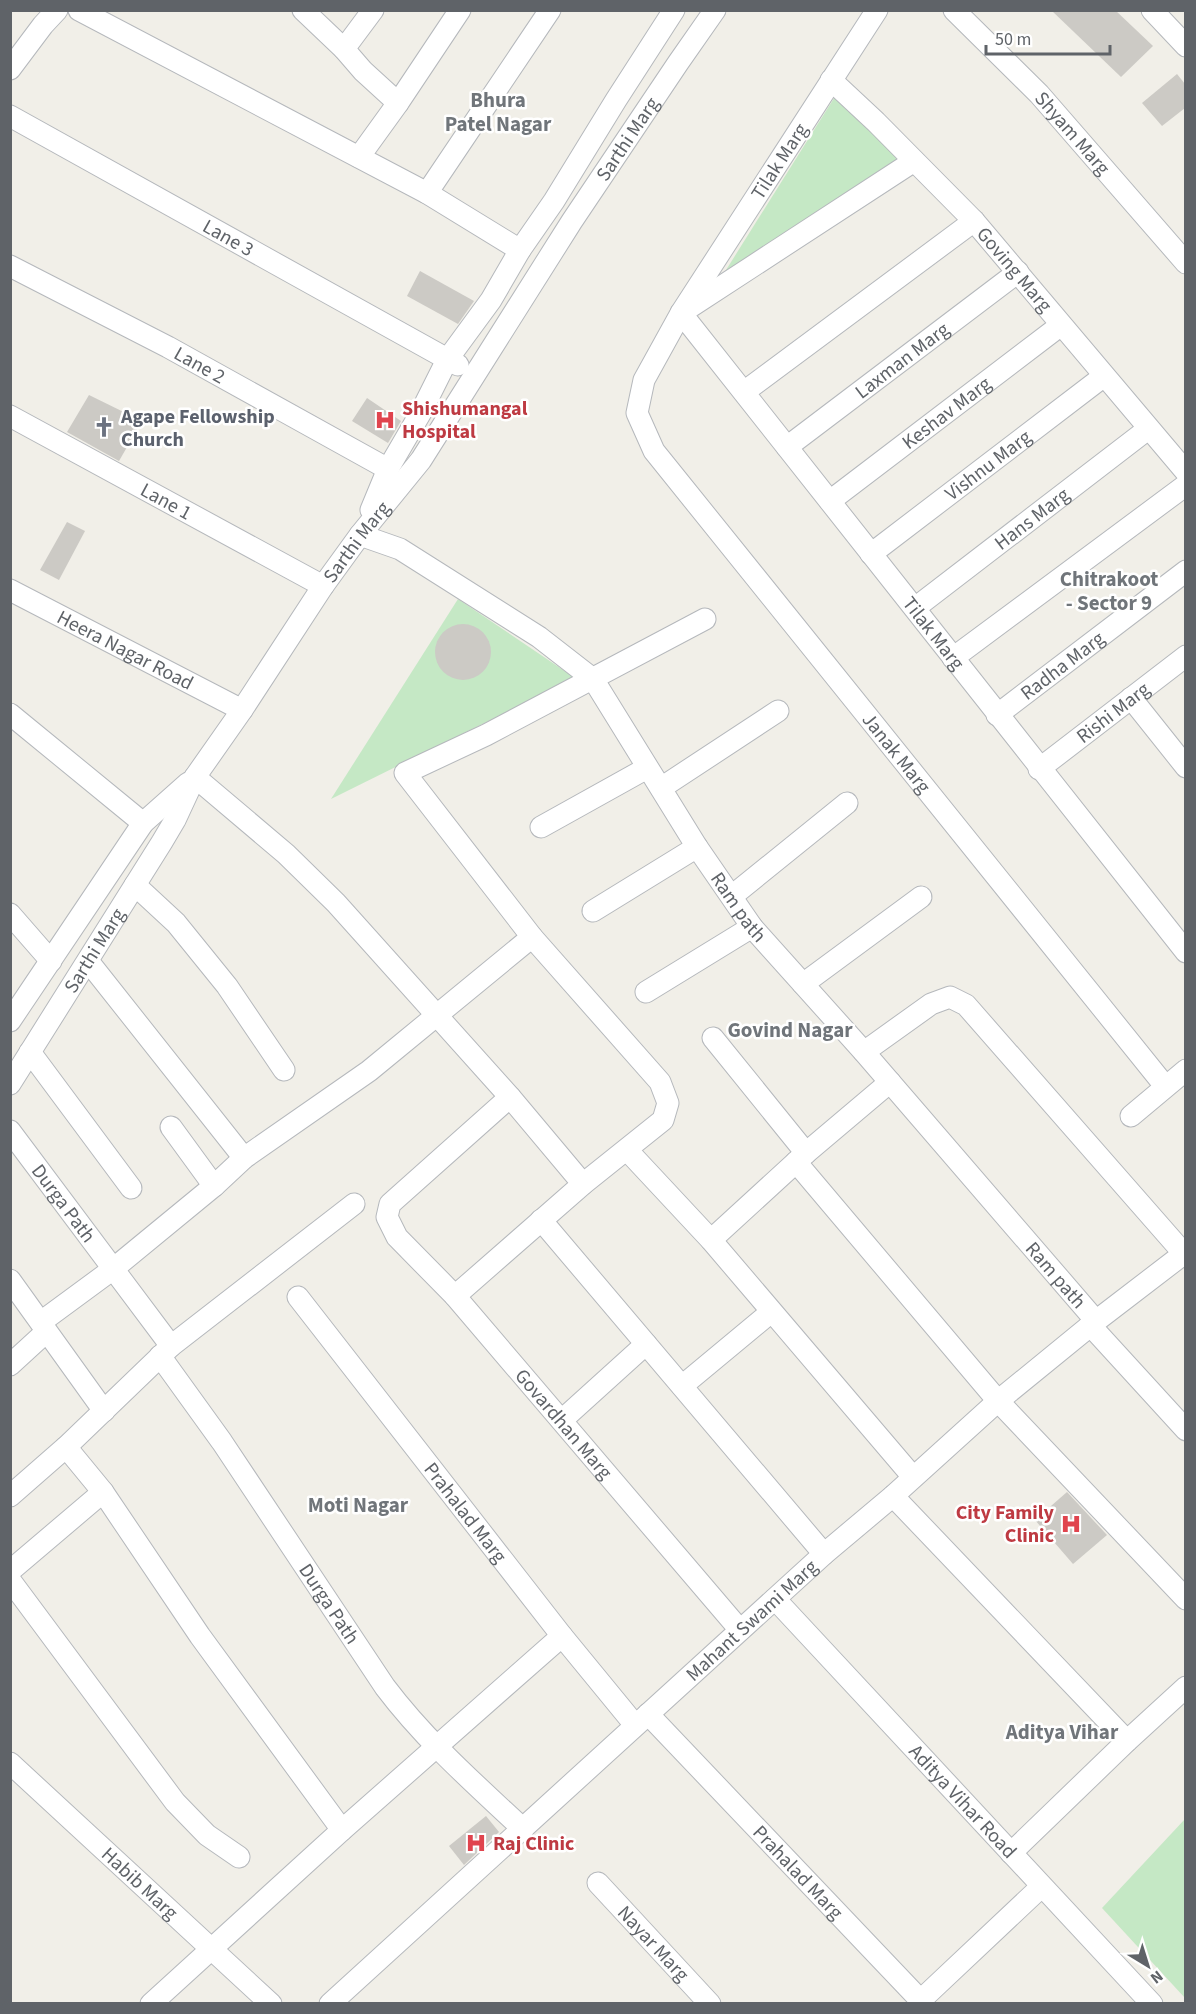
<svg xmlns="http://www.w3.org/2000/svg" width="1196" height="2014" viewBox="0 0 1196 2014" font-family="'Source Sans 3',sans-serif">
	<rect width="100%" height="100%" fill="#f1efe8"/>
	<g fill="#c5e8c5">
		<polygon points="836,95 900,162 704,305"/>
		<polygon points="458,599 575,678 331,799"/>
		<polygon points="1185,1819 1185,1998 1102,1908"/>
	</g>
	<g fill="#cccac5">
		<polygon points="1051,10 1115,10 1153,46 1121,77"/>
		<polygon points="1177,74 1185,84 1185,108 1162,126 1142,103"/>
		<polygon points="420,271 474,301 458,324 407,296"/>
		<polygon points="89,395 142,421 119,461 67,432"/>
		<polygon points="367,398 401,421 388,443 352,421"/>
		<polygon points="67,522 85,531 59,580 40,570"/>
		<circle cx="463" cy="652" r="28"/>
		<polygon points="1067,1492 1107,1535 1073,1564 1035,1520"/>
		<polygon points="486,1816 499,1832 464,1865 449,1846"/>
	</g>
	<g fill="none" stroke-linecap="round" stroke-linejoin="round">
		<g stroke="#b5b8bc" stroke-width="23">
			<g id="minor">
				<polyline points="79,10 427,193 520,250"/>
				<polyline points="303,10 344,49"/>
				<path id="s1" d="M 877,10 L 681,313 L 644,380 L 637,413 L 654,451 L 1165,1086"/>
				<path id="s2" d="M 954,10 L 1039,94 L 1186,263"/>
				<polyline points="1152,10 1186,46"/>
				<polyline points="10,69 43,25 57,10"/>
				<path id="s3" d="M 831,80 L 876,122 L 974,221 L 1186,472"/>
				<polyline points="398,103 460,10"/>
				<path id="s4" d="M 10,116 L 458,365"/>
				<polyline points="359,157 398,103 363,71 344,49 373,10"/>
				<path id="s5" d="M 914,161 L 681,313 C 851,525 1016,740 1186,952"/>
				<polyline points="427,193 550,10"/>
				<path id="s6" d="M 10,266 L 168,347 L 388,469"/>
				<polyline points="744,392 974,221"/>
				<path id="s7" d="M 10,416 L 323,586"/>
				<path id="s8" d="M 787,447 L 1018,272"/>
				<path id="s9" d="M 830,501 L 1061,325"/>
				<polyline points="371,510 388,469 420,414 447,360 491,300 520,250 554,201 616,100 674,10"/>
				<path id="s10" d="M 360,535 L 400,549 L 539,637 L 593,679 L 697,847 L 752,927 L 864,1052 L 1096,1321"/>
				<path id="s11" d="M 871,554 L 1104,376"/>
				<path id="s12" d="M 10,590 L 242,710"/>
				<path id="s13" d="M 915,608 L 1148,429"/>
				<polyline points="953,658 1186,485"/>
				<polyline points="1131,698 1186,767"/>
				<polyline points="10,714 143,823"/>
				<path id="s14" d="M 997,715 L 1186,571"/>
				<path id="s15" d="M 1039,769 L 1186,656"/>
				<polyline points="195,777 286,854 336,903 510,1097 583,1184"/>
				<polyline points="661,788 778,711"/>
				<polyline points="541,827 647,768"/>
				<polyline points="135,885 176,923 227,986 284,1070"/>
				<polyline points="732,896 847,803"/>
				<polyline points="593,911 697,847"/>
				<polyline points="10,914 51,961"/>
				<polyline points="88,961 244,1158"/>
				<polyline points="803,984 921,897"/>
				<polyline points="646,992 752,927"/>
				<polyline points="10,1021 143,823 188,783"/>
				<polyline points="713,1038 806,1153"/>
				<polyline points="30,1052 131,1188"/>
				<polyline points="864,1052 931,1004 950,997 966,1005 1186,1256"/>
				<path id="s16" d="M 10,1084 L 162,842 L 175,820 L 195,777 L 242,710 L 323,586 L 360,535 L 421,460 L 572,221 L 678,63 L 715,10"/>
				<path id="s17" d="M 510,1097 L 390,1204 L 387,1217 L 397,1237 L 455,1296 L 740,1630"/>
				<polyline points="1131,1116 1186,1070"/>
				<polyline points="171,1127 214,1186"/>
				<path id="s18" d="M 10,1131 L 171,1346 L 66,1447 L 10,1496"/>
				<polyline points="627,1150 711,1240 913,1477"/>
				<polyline points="796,1162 998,1401 1186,1599"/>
				<polyline points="541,1220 824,1554"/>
				<polyline points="711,1240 806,1153 890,1082"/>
				<polyline points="10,1280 104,1411"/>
				<polyline points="455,1296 583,1184 663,1120 668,1103 660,1082 532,937 405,773 486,735 705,619"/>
				<path id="s19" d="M 298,1297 L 562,1636 L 635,1725"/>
				<polyline points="41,1322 113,1269 214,1186 244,1158 369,1071 532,937"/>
				<polyline points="1090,1325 1186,1430"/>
				<polyline points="171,1346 354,1204"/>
				<path id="s20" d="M 160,1356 L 222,1442 L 385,1687 C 425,1740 475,1784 523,1829"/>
				<polyline points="10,1365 46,1332"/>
				<polyline points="682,1386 771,1312"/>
				<polyline points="562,1420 646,1344"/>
				<polyline points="66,1447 103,1492 200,1636 342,1830"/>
				<polyline points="893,1496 1127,1741"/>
				<polyline points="10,1571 103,1492"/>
				<polyline points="10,1580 175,1802 207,1835 239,1857"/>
				<path id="s21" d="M 775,1599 L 1152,2004"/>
				<path id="s22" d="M 648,1714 L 924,2004"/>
				<path id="s23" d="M 10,1763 L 271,2004"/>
				<polyline points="1011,1853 1127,1741 1186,1687"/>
				<path id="s24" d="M 598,1883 L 710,2004"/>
				<polyline points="921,2000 1041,1887"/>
				<polyline points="151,2004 342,1830 562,1636"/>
				<path id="s25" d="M 330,2004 L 824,1554 L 893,1496 L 998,1401 L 1096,1321 L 1186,1252"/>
			</g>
		</g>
		<use href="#minor" stroke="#fff" stroke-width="21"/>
	</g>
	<defs>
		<g id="hospital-bare" transform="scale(1.62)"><path d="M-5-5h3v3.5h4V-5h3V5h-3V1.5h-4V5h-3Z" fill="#e0444e" stroke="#fff" stroke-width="2.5" paint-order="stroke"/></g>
		<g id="church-bare" transform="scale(1.62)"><path d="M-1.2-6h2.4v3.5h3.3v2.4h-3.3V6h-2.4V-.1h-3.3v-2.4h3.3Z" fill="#6b7280" stroke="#fff" stroke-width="2.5" paint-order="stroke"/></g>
	</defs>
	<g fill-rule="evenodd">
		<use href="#hospital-bare" x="385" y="420"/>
		<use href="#church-bare" x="104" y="427"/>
		<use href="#hospital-bare" x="1071" y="1524"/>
		<use href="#hospital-bare" x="476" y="1843"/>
	</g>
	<g text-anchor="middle" stroke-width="5" stroke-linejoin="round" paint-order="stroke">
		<g font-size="20" fill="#5f6368" stroke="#fff">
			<text dy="7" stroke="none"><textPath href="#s2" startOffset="171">Shyam Marg</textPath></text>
			<text dy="7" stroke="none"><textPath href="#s16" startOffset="1130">Sarthi Marg</textPath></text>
			<text transform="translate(779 161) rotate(-57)" y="7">Tilak Marg</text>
			<text dy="7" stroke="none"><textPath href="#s4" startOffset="250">Lane 3</textPath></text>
			<text dy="7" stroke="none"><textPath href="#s3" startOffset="264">Goving Marg</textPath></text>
			<text dy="7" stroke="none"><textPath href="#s8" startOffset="144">Laxman Marg</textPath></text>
			<text dy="7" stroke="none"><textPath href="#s6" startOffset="214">Lane 2</textPath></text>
			<text dy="7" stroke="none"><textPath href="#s9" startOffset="146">Keshav Marg</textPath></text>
			<text dy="7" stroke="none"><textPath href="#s11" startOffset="147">Vishnu Marg</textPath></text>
			<text dy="7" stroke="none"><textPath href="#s7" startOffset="178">Lane 1</textPath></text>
			<text dy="7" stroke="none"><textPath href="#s13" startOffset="147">Hans Marg</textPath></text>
			<text dy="7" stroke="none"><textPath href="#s16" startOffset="644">Sarthi Marg</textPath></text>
			<text dy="7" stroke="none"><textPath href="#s5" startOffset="686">Tilak Marg</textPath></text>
			<text dy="7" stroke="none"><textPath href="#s12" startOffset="130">Heera Nagar Road</textPath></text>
			<text dy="7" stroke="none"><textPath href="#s14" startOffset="82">Radha Marg</textPath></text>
			<text dy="7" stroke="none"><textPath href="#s15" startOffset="93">Rishi Marg</textPath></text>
			<text dy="7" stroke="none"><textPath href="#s1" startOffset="900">Janak Marg</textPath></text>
			<text dy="7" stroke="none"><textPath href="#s10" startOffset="546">Ram path</textPath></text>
			<text dy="7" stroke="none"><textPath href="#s16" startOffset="158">Sarthi Marg</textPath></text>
			<text dy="7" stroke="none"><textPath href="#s18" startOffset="90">Durga Path</textPath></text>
			<text dy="7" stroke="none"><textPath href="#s10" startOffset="1032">Ram path</textPath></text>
			<text dy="7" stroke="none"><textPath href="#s17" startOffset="447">Govardhan Marg</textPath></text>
			<text dy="7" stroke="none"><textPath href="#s19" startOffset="273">Prahalad Marg</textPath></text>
			<text dy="7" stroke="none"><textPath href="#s20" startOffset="300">Durga Path</textPath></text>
			<text dy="7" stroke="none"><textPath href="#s25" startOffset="570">Mahant Swami Marg</textPath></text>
			<text dy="7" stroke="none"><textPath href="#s21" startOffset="276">Aditya Vihar Road</textPath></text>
			<text dy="7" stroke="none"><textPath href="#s22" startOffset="218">Prahalad Marg</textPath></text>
			<text dy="7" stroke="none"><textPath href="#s23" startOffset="177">Habib Marg</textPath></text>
			<text dy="7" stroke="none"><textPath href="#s24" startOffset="82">Nayar Marg</textPath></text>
		</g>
		<g font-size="20" font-weight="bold" fill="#be3a42" stroke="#fff" text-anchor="start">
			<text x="402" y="415">Shishumangal<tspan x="402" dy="23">Hospital</tspan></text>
			<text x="1054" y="1519" text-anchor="end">City Family<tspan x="1054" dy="23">Clinic</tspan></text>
			<text x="493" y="1850">Raj Clinic</text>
		</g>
		<g font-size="20" font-weight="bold" fill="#5b616d" stroke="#fff" text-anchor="start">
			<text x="121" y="423">Agape Fellowship<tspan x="121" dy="23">Church</tspan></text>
		</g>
		<g font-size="21" font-weight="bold" fill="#70757a" stroke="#fff">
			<text x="498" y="107">Bhura<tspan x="498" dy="24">Patel Nagar</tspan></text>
			<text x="1109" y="586">Chitrakoot<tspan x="1109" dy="24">- Sector 9</tspan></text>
			<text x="790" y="1037">Govind Nagar</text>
			<text x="358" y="1512">Moti Nagar</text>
			<text x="1062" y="1739">Aditya Vihar</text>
		</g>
	</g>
	<rect width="1196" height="2014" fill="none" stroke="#5f6368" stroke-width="24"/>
	<g transform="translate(1148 1966) rotate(142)" stroke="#ffffff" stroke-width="4.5" paint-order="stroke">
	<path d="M0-4.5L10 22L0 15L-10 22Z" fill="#5f6368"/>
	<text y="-9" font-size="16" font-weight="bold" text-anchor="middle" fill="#5f6368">N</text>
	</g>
	<path d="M986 45v9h124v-9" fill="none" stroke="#5f6368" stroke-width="3"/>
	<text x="995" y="45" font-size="18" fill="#5f6368" stroke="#ffffff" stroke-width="4.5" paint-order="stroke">50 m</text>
</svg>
